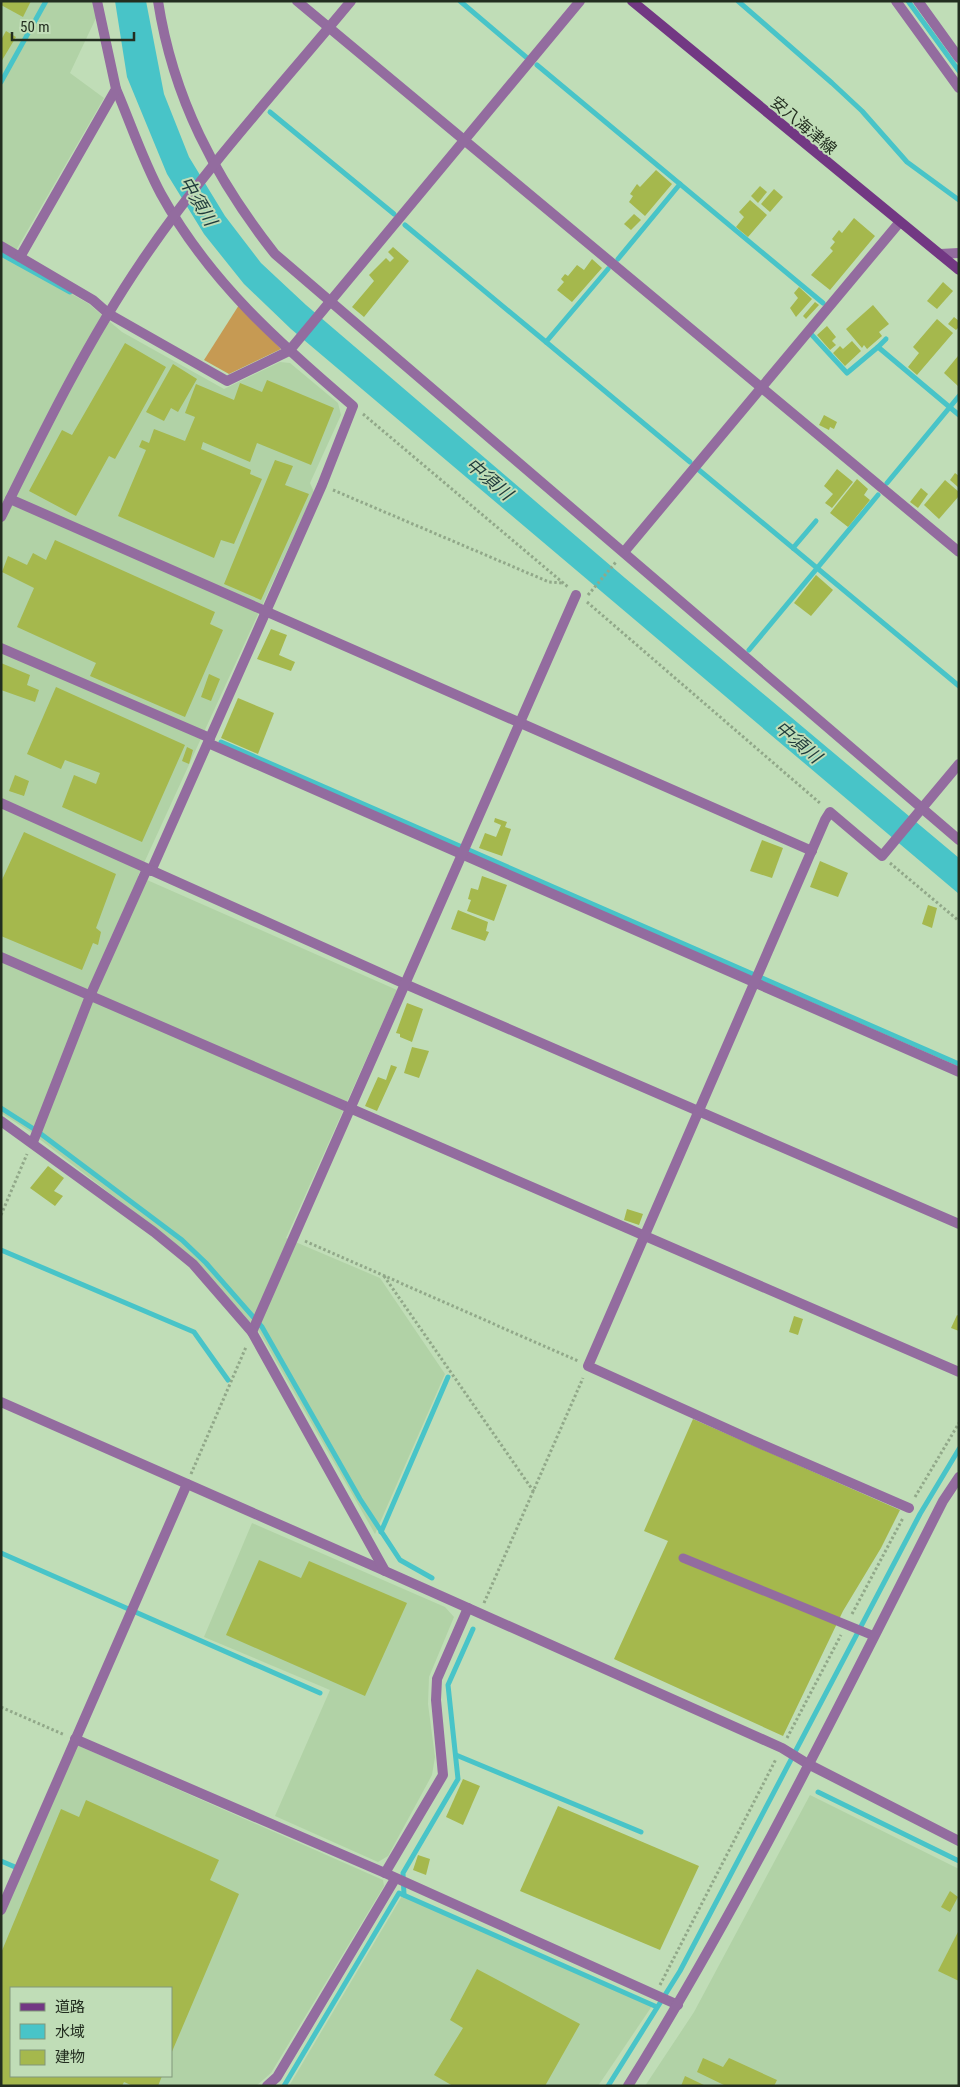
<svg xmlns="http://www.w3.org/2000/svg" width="960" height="2087" viewBox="0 0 960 2087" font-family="'Roboto Condensed','Noto Sans JP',sans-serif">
	<rect width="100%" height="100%" fill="#c0ddb7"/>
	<g fill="#b1d2a6" fill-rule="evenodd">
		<polygon points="1,1 94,1 96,18 70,73 104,98 11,259 89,304 122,332 224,389 280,362 290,363 338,403 341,415 310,483 314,492 138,876 397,990 286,1238 380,1278 445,1374 375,1534 260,1333 191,1256 29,1131 1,1113"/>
		<polygon points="252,1523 445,1607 454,1617 429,1677 428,1704 435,1757 432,1775 388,1856 378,1862 275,1816 330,1690 204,1637"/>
		<path d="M 77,1745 L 383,1880 L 384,1886 L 271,2073 L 256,2086 L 1,2086 L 1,1918 ZM 11,1988 L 171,1988 L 171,2076 L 11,2076 Z"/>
		<polygon points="810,1795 959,1869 959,2086 645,2086 694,2012"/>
		<polygon points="402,1896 652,2006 598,2086 289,2086"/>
	</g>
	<polygon fill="#c69a53" points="239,305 281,349 229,374 204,360"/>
	<polygon fill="#48c4c8" points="115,1 146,1 164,94 189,157 225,216 261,263 306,305 625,578 959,858 959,894 291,329 244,284 204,234 167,174 127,77"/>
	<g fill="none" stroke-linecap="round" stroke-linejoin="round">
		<g stroke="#48c4c8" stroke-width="5">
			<polyline points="460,1 526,57"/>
			<polyline points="738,1 832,83 862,111 907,162 959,200"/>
			<polyline points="908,1 959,71"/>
			<polyline points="537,65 823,303"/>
			<polyline points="1,82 46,1"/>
			<polyline points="270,112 394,214"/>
			<polyline points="405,225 546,342 608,269"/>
			<polyline points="1,254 70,292"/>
			<polyline points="618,259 680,184"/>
			<polyline points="811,334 847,373 878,347 959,415"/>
			<polyline points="546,342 690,462"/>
			<polyline points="878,347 886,339"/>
			<polyline points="699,470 959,686"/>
			<polyline points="887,483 959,396"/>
			<polyline points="793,548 816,521"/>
			<polyline points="749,650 878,495"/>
			<polyline points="221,742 959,1064"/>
			<polyline points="1,1108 37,1131 182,1240 206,1263 262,1327 360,1499 400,1560 432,1578"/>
			<polyline points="1,1250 194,1332 228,1380"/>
			<polyline points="381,1532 448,1377"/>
			<polyline points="1,1553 320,1693"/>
			<polyline points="456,1755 641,1832"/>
			<polyline points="818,1792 959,1861"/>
			<polyline points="1,1861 15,1867"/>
			<polyline points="404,1895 403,1873 458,1779 448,1685 473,1629"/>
			<polyline points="284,2086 399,1893 657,2007"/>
			<polyline points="608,2086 680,1971 920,1514 959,1449"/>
		</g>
	</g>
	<g fill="#a5b84d">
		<polygon points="1,1 31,1 23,17 1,5"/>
		<polygon points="6,31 16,37 1,62 1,40"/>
		<polygon points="656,170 672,184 645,216 629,202 633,196 630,194 637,184 640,187"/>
		<polygon points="760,186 767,192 758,203 751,196"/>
		<polygon points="774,189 783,197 770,212 761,204"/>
		<polygon points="750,200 767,215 748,237 736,227 744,217 739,212"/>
		<polygon points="634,214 641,220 631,230 624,224"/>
		<polygon points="854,218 875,236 830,290 811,275 833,251 830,248 835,242 832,239 839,230 842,233"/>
		<polygon points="393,247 409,261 364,317 352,307 374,281 369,275 386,258 390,262 394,258 388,252"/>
		<polygon points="592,259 602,268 572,302 557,290 564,282 561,279 565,274 568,276 577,265 584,270"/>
		<polygon points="943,282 953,291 937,309 927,301"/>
		<polygon points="799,287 812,299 796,317 790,308 798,298 794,293"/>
		<polygon points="815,302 819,305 806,319 803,316"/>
		<polygon points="873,305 889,324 879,332 882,336 867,349 864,345 862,348 846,329"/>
		<polygon points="954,317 959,321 959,327 956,330 948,324"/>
		<polygon points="937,319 953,333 917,375 908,367 919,353 913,347"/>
		<polygon points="827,326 836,337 832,341 836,345 830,350 817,335"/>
		<polygon points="852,341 861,351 845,366 833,353 840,346 843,349"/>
		<polygon points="125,343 166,367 115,459 109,456 76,516 29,491 62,430 72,435"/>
		<polygon points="958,356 959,357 959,387 944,373"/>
		<polygon points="173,364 197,379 178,412 171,408 164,421 146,412"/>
		<polygon points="267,380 334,408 311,465 257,443 250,462 203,442 201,449 251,470 250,474 262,479 234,544 221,540 214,558 118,516 146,450 139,447 142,440 149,443 154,429 185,441 195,417 185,413 196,384 234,400 240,383 262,392"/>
		<polygon points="824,415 837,422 834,429 830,427 829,430 819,425"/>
		<polygon points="275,460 293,466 285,485 309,494 261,600 224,584"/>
		<polygon points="837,469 853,482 832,508 825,503 833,494 824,486"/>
		<polygon points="955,473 959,476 959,488 950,480"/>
		<polygon points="857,479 868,489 864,495 870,500 848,527 830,513"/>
		<polygon points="945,480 959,492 959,496 939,519 924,505"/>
		<polygon points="921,488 928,494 918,508 910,502"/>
		<polygon points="55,540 215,612 210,624 223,630 185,717 90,676 96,663 17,627 34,588 2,572 8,556 27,565 33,553 46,560"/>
		<polygon points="816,575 833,590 811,616 794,603"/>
		<polygon points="271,629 287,635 279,655 295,662 291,671 257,659"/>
		<polygon points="1,663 30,675 27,685 39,690 35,702 1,690"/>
		<polygon points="209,674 220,679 211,701 201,697"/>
		<polygon points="56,687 185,745 142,842 62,807 74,775 96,784 100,773 65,760 61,769 27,754"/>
		<polygon points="238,698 274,713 258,754 221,738"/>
		<polygon points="187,747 193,750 189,764 182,761"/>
		<polygon points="15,775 29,781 24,796 9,791"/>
		<polygon points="495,818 507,822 505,827 511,829 502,856 479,848 485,833 496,837 501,825 494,822"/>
		<polygon points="24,832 116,874 96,928 101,932 98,945 93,943 82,970 1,936 1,882"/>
		<polygon points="762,840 783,848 772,878 750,871"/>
		<polygon points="820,861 848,873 838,897 810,887"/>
		<polygon points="482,876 507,885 494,921 467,911 471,900 468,899 471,888 478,890"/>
		<polygon points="928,905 937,908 932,928 922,924"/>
		<polygon points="458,910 488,922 486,931 489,932 485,941 451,929"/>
		<polygon points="407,1003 423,1009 412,1042 400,1037 400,1034 396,1033"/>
		<polygon points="412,1047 429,1051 419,1078 404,1073"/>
		<polygon points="391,1065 397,1067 377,1111 365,1106 378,1077 386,1080"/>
		<polygon points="48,1166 64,1178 54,1191 63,1196 55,1206 30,1188"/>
		<polygon points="627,1209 643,1214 639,1225 624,1220"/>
		<polygon points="957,1315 959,1316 959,1331 951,1328"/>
		<polygon points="794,1316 803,1319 798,1335 789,1332"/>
		<polygon points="693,1419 900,1510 881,1548 843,1611 783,1736 614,1659 668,1541 644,1531"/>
		<polygon points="259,1560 301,1578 309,1561 407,1603 365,1696 226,1635"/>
		<polygon points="463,1779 480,1786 463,1825 446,1817"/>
		<polygon points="86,1800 219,1860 210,1880 239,1894 171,2054 171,1988 11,1988 11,2076 162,2076 158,2086 133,2086 124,2082 122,2086 1,2086 1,1953 61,1809 79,1817"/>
		<polygon points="558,1806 699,1866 660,1950 520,1891"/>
		<polygon points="418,1855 430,1859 426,1875 413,1870"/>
		<polygon points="950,1891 958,1897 950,1912 941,1907"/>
		<polygon points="959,1930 959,1981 938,1971"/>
		<polygon points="477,1969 580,2024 545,2086 453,2086 434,2075 463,2028 450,2020"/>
		<polygon points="703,2058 723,2067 729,2058 777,2080 774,2086 726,2086 697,2072"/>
		<polygon points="685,2076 706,2086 681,2086"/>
	</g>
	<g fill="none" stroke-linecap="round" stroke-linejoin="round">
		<g stroke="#91a889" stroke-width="3" stroke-dasharray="2.5 2.5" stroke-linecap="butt">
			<polyline points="363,414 568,587"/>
			<polyline points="333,490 549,582 563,583"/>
			<polyline points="588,595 616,562"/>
			<polyline points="587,602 821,804"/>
			<polyline points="890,863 959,921"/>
			<polyline points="1,1215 27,1154"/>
			<polyline points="305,1241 578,1361"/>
			<polyline points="384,1276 534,1492"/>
			<polyline points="191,1474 246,1347"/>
			<polyline points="915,1497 959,1423"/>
			<polyline points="484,1603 583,1378"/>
			<polyline points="852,1614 903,1518"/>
			<polyline points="1,1707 65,1735"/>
			<polyline points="787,1738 841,1635"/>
			<polyline points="660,1985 776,1759"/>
		</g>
		<polyline stroke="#936c9f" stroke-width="9" points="683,1558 874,1636"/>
		<g stroke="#936c9f" stroke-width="10">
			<path d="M 158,1 C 173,98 215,178 275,254 L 959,840"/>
			<polyline points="297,1 959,552"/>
			<polyline points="896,1 959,88"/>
			<polyline points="918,1 959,58"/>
			<path d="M 116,89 C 131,124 143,161 161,194 C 209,281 279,343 353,406 L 322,485 L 151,871"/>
			<polyline points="1,246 93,300 109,314 227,381 289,351 580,1"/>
			<polyline points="940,254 959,253"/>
			<polyline points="20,257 116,89 97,1"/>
			<polyline points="10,499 812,851"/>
			<polyline points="624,552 899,223"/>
			<polyline points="1,648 210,738"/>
			<polyline points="208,743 959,1072"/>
			<polyline points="1,803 405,984 959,1224"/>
			<polyline points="1,957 959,1372"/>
			<polyline points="33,1142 90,996 147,869"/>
			<polyline points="252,1332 576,595"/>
			<polyline points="1,1402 385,1571"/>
			<polyline points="909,1508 752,1440 588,1366 825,820 830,812 882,856 959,764"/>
			<polyline points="75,1739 385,1873 678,2005"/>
			<polyline points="808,1764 959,1841"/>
			<polyline points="385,1873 443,1775 436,1700 437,1679 468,1608"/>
			<polyline points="1,1910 187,1484"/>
			<polyline points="267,2086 277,2077 395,1879"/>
		</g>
		<g stroke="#936c9f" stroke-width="10">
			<path d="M 1,517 C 44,430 87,342 142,261 C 204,169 280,87 351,1"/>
			<polyline points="1,1121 154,1232 193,1264 252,1332 385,1571 782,1748 808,1764"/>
			<path d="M 628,2086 C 745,1898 843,1698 943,1501 L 959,1477"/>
		</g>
		<polyline stroke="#723883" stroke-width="10" points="632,1 959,270"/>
	</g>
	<g text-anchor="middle" stroke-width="4" stroke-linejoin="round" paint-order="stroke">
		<g font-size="16" fill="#232e20" stroke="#c0ddb7">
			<text transform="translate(804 125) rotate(40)" y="6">安八海津線</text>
		</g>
		<g font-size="18" font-style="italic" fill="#1e393a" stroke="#c0ddb7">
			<text transform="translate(198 201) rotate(59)" y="6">中須川</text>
			<text transform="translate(489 479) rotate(40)" y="6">中須川</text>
			<text transform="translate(798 742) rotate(40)" y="6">中須川</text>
		</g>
	</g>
	<rect width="960" height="2087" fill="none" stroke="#232e20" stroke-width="5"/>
	<rect x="10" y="1987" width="162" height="90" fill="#c0ddb7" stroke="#81977b"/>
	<rect x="20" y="2003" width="25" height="8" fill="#723883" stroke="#81977b"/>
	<text x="55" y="2012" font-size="15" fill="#232e20">道路</text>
	<rect x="20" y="2024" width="25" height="15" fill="#48c4c8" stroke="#81977b"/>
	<text x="55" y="2037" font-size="15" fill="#232e20">水域</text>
	<rect x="20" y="2050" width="25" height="15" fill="#a5b84d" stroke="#81977b"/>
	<text x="55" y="2062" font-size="15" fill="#232e20">建物</text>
	<path d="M12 32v8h122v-8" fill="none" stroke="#232e20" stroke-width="2.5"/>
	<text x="20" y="32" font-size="15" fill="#232e20" stroke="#c0ddb7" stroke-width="4" paint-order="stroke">50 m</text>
</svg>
